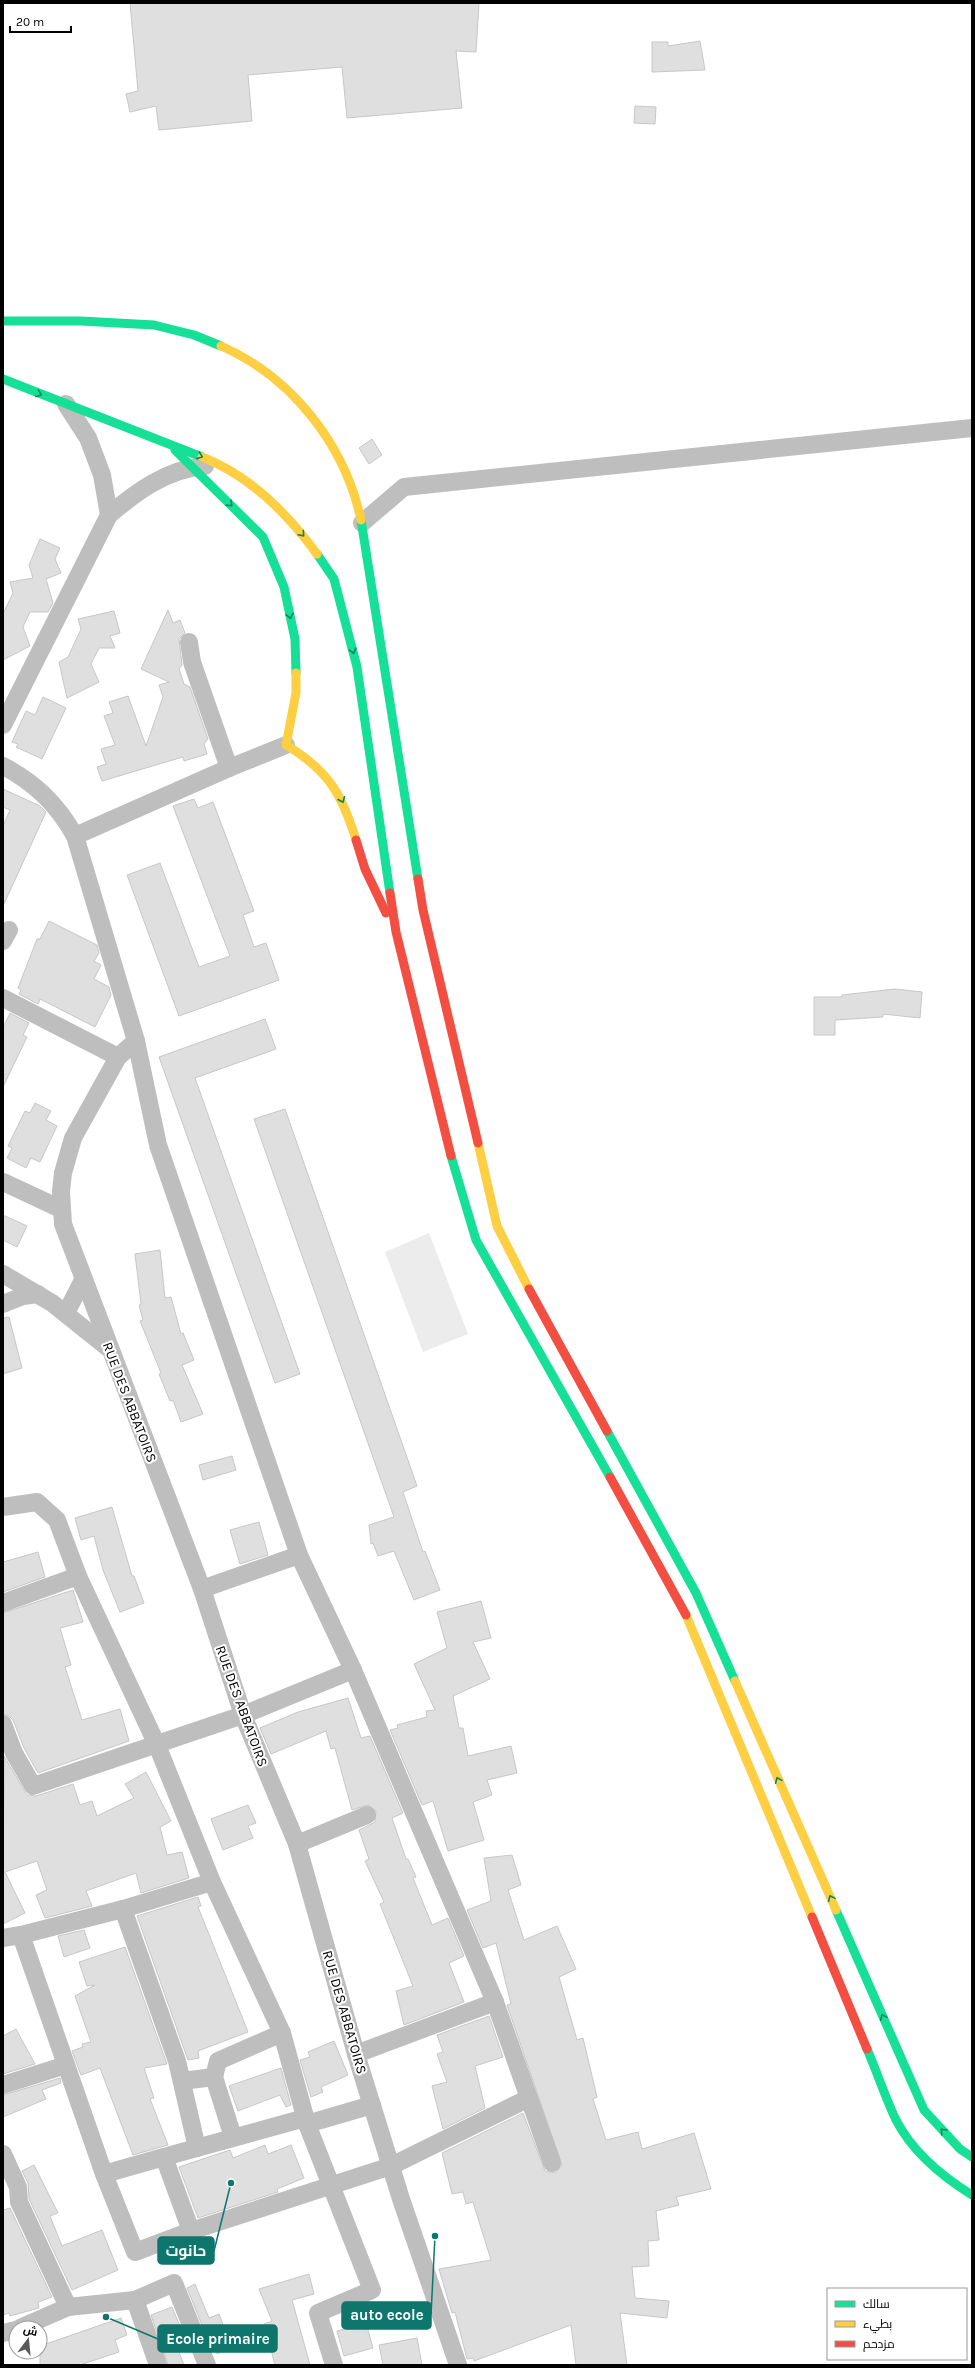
<svg xmlns="http://www.w3.org/2000/svg" width="975" height="2368" viewBox="0 0 975 2368" font-family="Karla,Cairo,sans-serif">
	<rect width="100%" height="100%" fill="#fff"/>
	<polygon fill="#ececec" points="429,1233 468,1334 423,1352 385,1252"/>
	<g fill="#dfdfdf" stroke="#c7c7c7">
		<polygon points="130,3 479,3 476,52 456,51 462,108 347,118 342,67 248,75 252,121 159,130 156,106 130,112 126,94 138,91"/>
		<polygon points="700,41 705,70 652,72 652,42 668,42 668,46"/>
		<polygon points="635,106 656,107 655,124 634,123"/>
		<polygon points="372,439 382,455 369,464 359,448"/>
		<polygon points="40,539 60,548 55,559 61,573 46,579 53,603 48,612 30,612 23,627 30,646 3,660 3,614 13,593 10,582 33,578 29,565"/>
		<polygon points="168,610 173,623 180,620 185,633 179,639 182,665 179,669 184,684 190,687 208,739 204,744 207,754 184,761 183,757 102,781 97,767 106,764 101,749 115,745 104,716 113,713 109,702 128,696 146,746 163,697 159,685 169,682 141,669"/>
		<polygon points="114,611 120,633 110,636 115,648 99,648 91,664 99,682 67,698 59,662 68,657 81,629 78,619"/>
		<polygon points="43,697 66,708 42,759 16,747 18,744 12,742 26,711 35,715"/>
		<polygon points="3,789 40,806 46,812 3,906 3,826 10,810 3,807"/>
		<polygon points="194,799 198,808 213,802 254,911 243,915 254,947 266,943 279,980 179,1016 127,875 160,863 199,967 230,956 173,806"/>
		<polygon points="49,921 97,945 99,953 94,961 101,965 94,979 109,987 111,995 95,1027 40,999 38,1004 19,994 21,990 18,988 37,939 40,939"/>
		<polygon points="895,989 922,992 920,1018 883,1014 883,1017 835,1020 835,1035 814,1035 814,997 842,997 842,995"/>
		<polygon points="10,1013 29,1023 23,1035 27,1037 3,1087 3,1028"/>
		<polygon points="265,1019 276,1049 195,1078 300,1374 275,1383 159,1057"/>
		<polygon points="35,1103 51,1111 46,1120 57,1126 40,1162 31,1158 26,1168 7,1158 12,1148 8,1146 25,1111 30,1113"/>
		<polygon points="285,1109 417,1486 403,1492 423,1552 425,1551 440,1590 414,1600 394,1551 378,1556 373,1543 371,1544 369,1525 394,1517 254,1119"/>
		<polygon points="3,1215 27,1226 17,1247 3,1240"/>
		<polygon points="160,1250 165,1298 171,1297 181,1334 183,1333 194,1360 182,1365 203,1414 181,1422 173,1400 170,1401 159,1374 161,1373 140,1321 143,1320 139,1305 141,1304 135,1254"/>
		<polygon points="9,1317 22,1368 3,1374 3,1318"/>
		<polygon points="232,1456 236,1470 203,1480 199,1465"/>
		<polygon points="112,1507 132,1576 134,1576 144,1603 120,1612 103,1570 94,1536 81,1540 75,1518"/>
		<polygon points="259,1522 268,1555 240,1564 230,1530"/>
		<polygon points="38,1552 45,1577 3,1592 3,1562"/>
		<polygon points="73,1590 83,1622 60,1628 71,1665 65,1667 82,1720 120,1709 129,1741 38,1773 24,1748 13,1720 9,1716 3,1714 3,1613"/>
		<polygon points="481,1601 491,1638 473,1642 490,1679 453,1696 459,1728 463,1728 468,1756 511,1746 517,1773 487,1780 492,1795 473,1802 484,1840 448,1851 433,1801 422,1805 390,1730 398,1728 397,1725 427,1717 426,1711 435,1710 414,1664 447,1648 437,1612"/>
		<polygon points="348,1698 361,1738 370,1736 403,1813 392,1818 406,1859 408,1859 416,1877 413,1878 432,1925 448,1918 464,1956 449,1963 464,2002 404,2025 396,1991 413,1986 380,1904 384,1902 365,1861 369,1859 359,1830 375,1822 376,1811 368,1805 352,1810 335,1748 331,1749 326,1731 271,1754 260,1728 298,1712"/>
		<polygon points="4,1756 27,1795 36,1796 73,1784 80,1805 92,1801 97,1816 134,1798 125,1784 146,1772 171,1821 160,1827 167,1855 182,1852 189,1878 141,1893 136,1873 86,1891 92,1906 45,1918 36,1895 47,1890 37,1861 5,1872 25,1913 3,1924"/>
		<polygon points="248,1805 256,1823 248,1826 253,1838 223,1850 211,1819"/>
		<polygon points="512,1855 521,1885 508,1890 524,1940 557,1926 576,1969 559,1977 577,2040 583,2038 597,2097 593,2099 606,2140 638,2132 642,2149 694,2133 711,2189 676,2197 679,2205 656,2211 659,2240 648,2241 649,2266 632,2267 635,2298 669,2301 667,2318 620,2313 627,2365 576,2365 571,2325 474,2361 473,2358 467,2359 455,2312 452,2313 439,2269 491,2260 473,2202 466,2204 463,2192 452,2194 442,2153 523,2113 545,2171 555,2173 562,2165 507,2005 511,2004 496,1943 483,1948 467,1910 491,1901 484,1858"/>
		<polygon points="198,1897 201,1906 198,1907 248,2032 198,2051 199,2058 188,2060 137,1916"/>
		<polygon points="84,1930 90,1948 64,1957 58,1936"/>
		<polygon points="125,1947 167,2064 144,2068 154,2098 150,2099 168,2145 133,2155 100,2068 81,2075 72,2051 83,2047 82,2044 91,2042 75,1996 95,1985 87,1986 79,1962"/>
		<polygon points="489,2016 503,2057 475,2066 485,2108 443,2129 432,2086 447,2082 437,2054 443,2052 437,2035"/>
		<polygon points="16,2029 35,2064 3,2074 3,2036"/>
		<polygon points="334,2041 348,2075 321,2087 323,2092 311,2097 300,2060 310,2057 308,2052"/>
		<polygon points="281,2068 291,2105 286,2107 280,2095 238,2111 229,2086"/>
		<polygon points="60,2078 61,2083 42,2090 46,2099 3,2117 3,2095"/>
		<polygon points="265,2145 268,2154 291,2145 304,2178 277,2189 278,2192 198,2218 179,2167 230,2150 233,2158"/>
		<polygon points="34,2165 58,2213 50,2216 62,2246 102,2230 118,2270 72,2290 29,2199 28,2183 22,2171"/>
		<polygon points="10,2208 52,2297 38,2302 39,2308 10,2316 9,2313 3,2315 3,2210"/>
		<polygon points="309,2274 314,2294 292,2300 310,2365 275,2365 264,2324 272,2321 259,2289"/>
		<polygon points="195,2284 209,2318 219,2314 232,2348 217,2354 209,2334 206,2335 187,2288"/>
		<polygon points="172,2307 187,2343 177,2347 184,2365 168,2365 151,2315"/>
		<polygon points="121,2318 127,2335 115,2340 119,2352 80,2365 40,2365 40,2346"/>
		<polygon points="366,2323 373,2348 344,2356 337,2331"/>
		<polygon points="417,2338 422,2365 383,2365 379,2345"/>
	</g>
	<g fill="none" stroke-linecap="round" stroke-linejoin="round">
		<g stroke="#bebebe" stroke-width="18">
			<polyline points="66,404 88,438 102,475 109,515"/>
			<polyline points="362,523 404,487 972,428"/>
			<polyline points="189,642 192,662 229,768"/>
			<path d="M 3,725 L 109,515 C 136,492 167,469 205,466"/>
			<path d="M 3,766 C 35,783 57,804 75,836 L 136,1041 L 158,1145 L 299,1555 L 353,1670 L 495,2002 L 552,2163"/>
			<polyline points="75,836 229,768 286,745"/>
			<polyline points="3,941 9,930"/>
			<polyline points="3,998 118,1057"/>
			<polyline points="136,1041 118,1057 73,1138 63,1173 61,1191 63,1224 202,1589 243,1715 297,1844 356,2054 401,2199 458,2365"/>
			<polyline points="3,1182 61,1209"/>
			<polyline points="3,1274 52,1303 107,1347"/>
			<polyline points="3,1304 23,1296 38,1294"/>
			<polyline points="66,1313 83,1280"/>
			<polyline points="3,1507 37,1502 57,1520 78,1576 157,1745 212,1882 282,2033 218,2061 214,2077"/>
			<polyline points="202,1589 299,1555"/>
			<polyline points="3,1603 78,1576"/>
			<polyline points="3,1724 14,1753 33,1786 243,1715 353,1670"/>
			<polyline points="297,1844 367,1815"/>
			<polyline points="123,1909 177,2061 197,2148"/>
			<polyline points="21,1935 123,1909 212,1882"/>
			<polyline points="3,1938 21,1935 104,2174 135,2252 191,2231 391,2166 529,2098"/>
			<polyline points="282,2033 307,2124 372,2290 318,2313 334,2365"/>
			<polyline points="356,2054 495,2002"/>
			<polyline points="182,2081 214,2077 233,2137"/>
			<polyline points="3,2085 66,2065"/>
			<polyline points="307,2124 372,2105"/>
			<polyline points="3,2154 18,2187 19,2202 68,2307"/>
			<polyline points="164,2157 305,2118"/>
			<polyline points="104,2174 164,2157 191,2231"/>
			<polyline points="20,2328 68,2307 135,2300"/>
			<polyline points="3,2333 16,2330"/>
			<polyline points="158,2365 135,2300 174,2283 207,2365"/>
		</g>
		<g stroke="#16e098" stroke-width="9">
			<polyline points="3,321 81,321 154,325 194,335 221,346"/>
			<polyline points="3,379 202,457"/>
			<polyline points="175,450 263,537 284,587 295,639 296,673"/>
			<polyline points="361,520 418,879"/>
			<polyline points="317,554 334,579 357,667 390,893"/>
			<polyline points="451,1156 476,1240 610,1477"/>
			<polyline points="607,1431 696,1593 735,1681"/>
			<polyline points="836,1910 924,2110 960,2149 972,2157"/>
			<path d="M 867,2049 C 877,2072 885,2097 896,2120 C 912,2151 943,2177 972,2195"/>
		</g>
		<g stroke="#ffcf43" stroke-width="9">
			<path d="M 221,346 C 292,377 345,445 361,520"/>
			<path d="M 202,457 C 249,475 287,513 317,554"/>
			<path d="M 296,673 L 296,693 L 286,745 C 328,770 342,794 356,840"/>
			<polyline points="478,1143 497,1226 529,1289"/>
			<polyline points="686,1615 812,1917"/>
			<polyline points="735,1681 836,1910"/>
		</g>
		<g stroke="#f24e42" stroke-width="9">
			<polyline points="356,840 365,869 386,913"/>
			<polyline points="418,879 423,910 478,1143"/>
			<polyline points="390,893 396,932 451,1156"/>
			<polyline points="529,1289 607,1431"/>
			<polyline points="610,1477 686,1615"/>
			<polyline points="812,1917 867,2049"/>
		</g>
	</g>
	<defs><path id="oneway-chevron" d="M-2-3.5L2.5 0L-2 3.5" fill="none" stroke-width="1.6" stroke-linecap="round" stroke-linejoin="round"/></defs>
	<g stroke="#0d865b">
		<use href="#oneway-chevron" transform="translate(39 394) rotate(21)"/>
		<use href="#oneway-chevron" transform="translate(200 456) rotate(21)"/>
		<use href="#oneway-chevron" transform="translate(230 504) rotate(44)"/>
		<use href="#oneway-chevron" transform="translate(302 534) rotate(49)"/>
		<use href="#oneway-chevron" transform="translate(290 616) rotate(78)"/>
		<use href="#oneway-chevron" transform="translate(353 651) rotate(75)"/>
		<use href="#oneway-chevron" transform="translate(342 800) rotate(67)"/>
		<use href="#oneway-chevron" transform="translate(778 1780) rotate(-114)"/>
		<use href="#oneway-chevron" transform="translate(831 1898) rotate(-114)"/>
		<use href="#oneway-chevron" transform="translate(883 2017) rotate(-114)"/>
		<use href="#oneway-chevron" transform="translate(943 2131) rotate(-133)"/>
	</g>
	<g text-anchor="middle" stroke-width="4" stroke-linejoin="round" paint-order="stroke">
		<g font-size="14" fill="#000" stroke="#fff">
			<text transform="translate(130 1402) rotate(69)" y="5">RUE DES ABBATOIRS</text>
			<text transform="translate(242 1706) rotate(70)" y="5">RUE DES ABBATOIRS</text>
			<text transform="translate(345 2012) rotate(74)" y="5">RUE DES ABBATOIRS</text>
		</g>
	</g>
	<path fill="none" stroke="#0f766e" stroke-width="1.5" d="M231 2183L214 2251M435 2236L431 2315M106 2317L158 2339"/>
	<g fill="#0f766e" stroke="#fff" stroke-width="1.5">
		<circle cx="231" cy="2183" r="4"/>
		<circle cx="435" cy="2236" r="4"/>
		<circle cx="106" cy="2317" r="4"/>
	</g>
	<g fill="#0f766e" stroke="#0f766e" stroke-width="1.5">
		<rect x="158" y="2237" width="56" height="27" rx="4"/>
		<rect x="342" y="2302" width="89" height="27" rx="4"/>
		<rect x="158" y="2325" width="119" height="27" rx="4"/>
	</g>
	<g font-size="15" text-anchor="middle" font-weight="bold" fill="#fff">
		<text x="186" y="2256">حانوت</text>
		<text x="387" y="2320">auto ecole</text>
		<text x="218" y="2344">Ecole primaire</text>
	</g>
	<rect width="975" height="2368" fill="none" stroke="#000000" stroke-width="8"/>
	<rect x="827" y="2288" width="140" height="72" fill="#ffffff" stroke="#999999"/>
	<rect x="835" y="2301" width="20" height="6" fill="#16e098" stroke="#999999"/>
	<text x="863" y="2308" font-size="12" fill="#000000">سالك</text>
	<rect x="835" y="2321" width="20" height="6" fill="#ffcf43" stroke="#999999"/>
	<text x="863" y="2328" font-size="12" fill="#000000">بطيء</text>
	<rect x="835" y="2341" width="20" height="6" fill="#f24e42" stroke="#999999"/>
	<text x="863" y="2348" font-size="12" fill="#000000">مزدحم</text>
	<g transform="translate(28 2340) rotate(16)"><circle r="19" fill="#ffffff" stroke="#999999"/>
	<path d="M0-3L7 15L0 10L-7 15Z" fill="#595959"/>
	<text y="-6" font-size="11" font-weight="bold" text-anchor="middle" fill="#000000">ش</text>
	</g>
	<path d="M10 26v6h61v-6" fill="none" stroke="#000000" stroke-width="2"/>
	<text x="16" y="26" font-size="12" fill="#000000" stroke="#ffffff" stroke-width="3" paint-order="stroke">20 m</text>
</svg>
